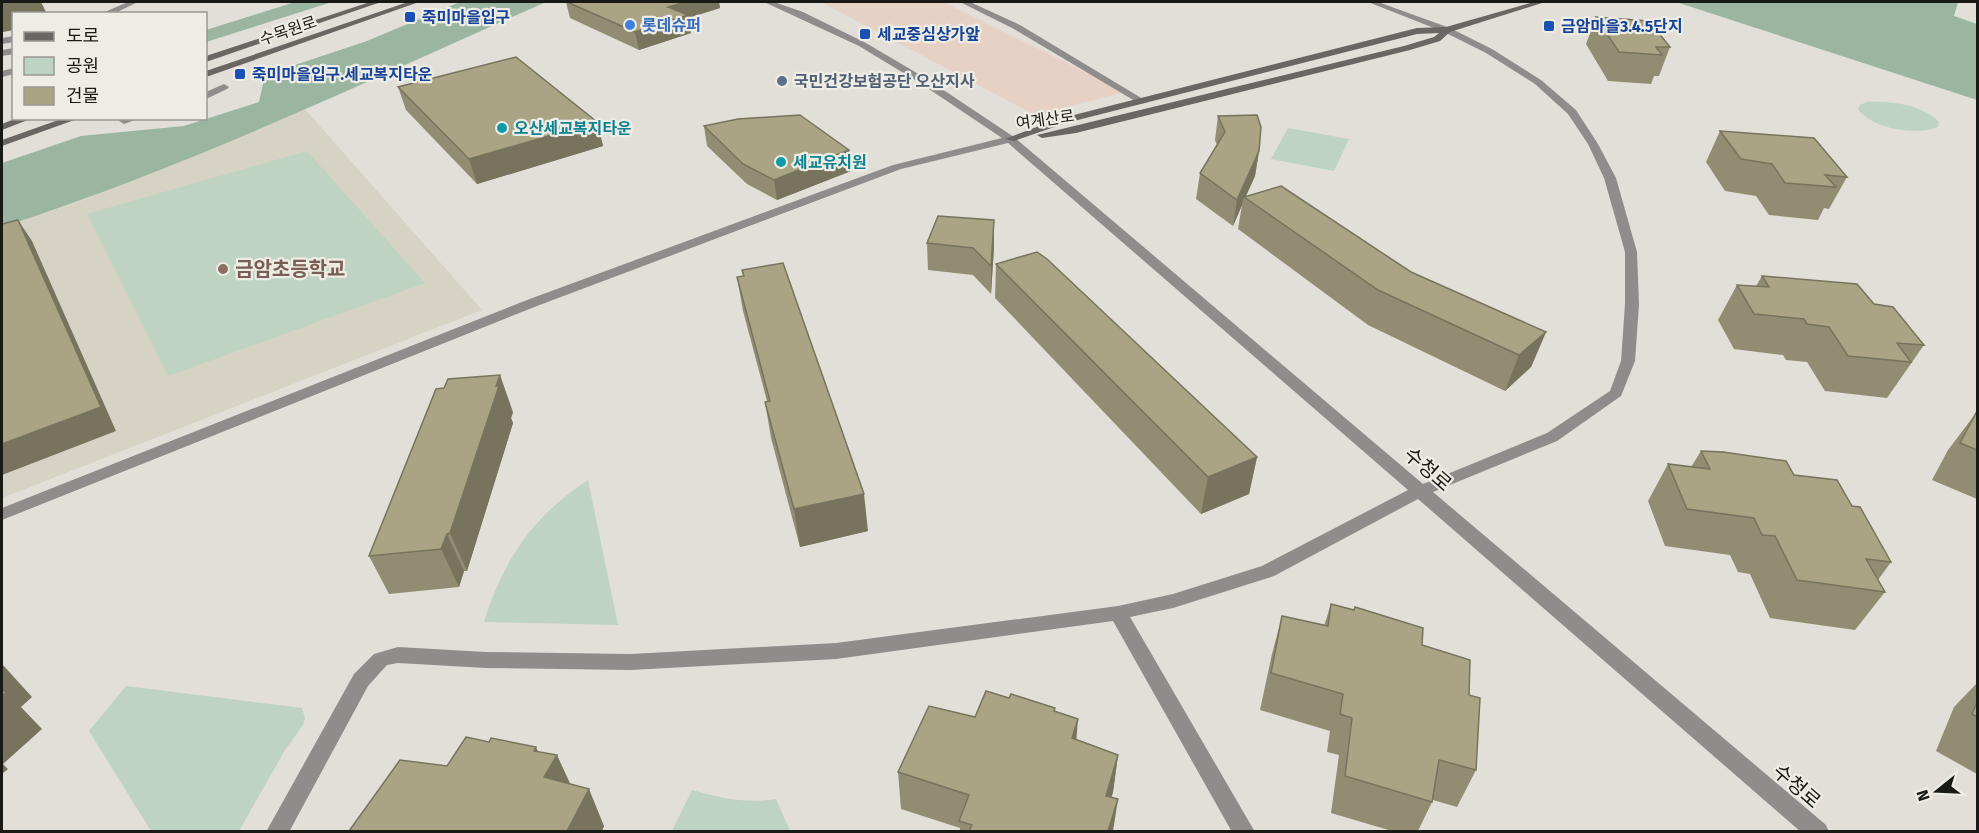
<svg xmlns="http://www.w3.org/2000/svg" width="1979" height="833" viewBox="0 0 1979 833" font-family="'Fira Sans','Noto Sans KR',sans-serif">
	<rect width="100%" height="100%" fill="#e1dfd8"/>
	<polygon fill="#e7d0c4" points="821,2 944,2 1125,92 1035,115"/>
	<polygon fill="#d6d3c5" points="305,109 482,310 2,498 2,227 78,202"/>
	<g fill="#bed3c2">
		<path d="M 1867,102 C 1891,101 1921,104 1939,122 L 1938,127 C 1916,136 1872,129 1858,109 L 1860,105 Z"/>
		<polygon points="1288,128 1349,139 1334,171 1271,159"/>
		<polygon points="307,151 425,283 168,376 87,214"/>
		<path d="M 588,480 L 618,625 L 484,622 C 504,559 532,517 588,480 Z"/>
		<polygon points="126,686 302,708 305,718 303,725 285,750 239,831 151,831 89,731"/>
		<path d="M 692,790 C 721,798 746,804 776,799 L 790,831 L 672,831 Z"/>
	</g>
	<g fill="#9ab6a0">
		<polygon points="295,2 332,2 206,42 206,30"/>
		<path d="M 460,2 L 546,2 C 367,81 188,167 2,227 L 2,163 L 81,136 L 184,126 L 259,102 L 265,75 L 367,41 Z"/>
		<polygon points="1676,2 1958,2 1954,16 1977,24 1977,100"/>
	</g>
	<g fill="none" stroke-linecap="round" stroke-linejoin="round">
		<g fill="#8f8d8b" fill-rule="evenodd">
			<polygon points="128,2 138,2 113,14 100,14"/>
			<polygon points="764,2 774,2 803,12 866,43 927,79 1014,137 1423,484 1547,433 1610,391 1621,361 1625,304 1625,252 1604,178 1588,144 1568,114 1535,84 1486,53 1444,32 1368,2 1378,2 1450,28 1492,49 1541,80 1576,110 1598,144 1616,178 1637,252 1639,304 1635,361 1621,396 1557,441 1433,492 1826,825 1829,832 1801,832 1418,499 1274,576 1173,608 1130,617 1255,832 1232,832 1113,621 836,659 631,670 486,668 398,663 387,665 368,686 289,832 266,832 354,674 374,654 398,647 486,652 631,654 836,643 1118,606 1173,594 1262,566 1408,490 1008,143 901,169 537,306 2,520 2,508 527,300 893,165 1002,138 920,83 859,46"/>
			<polygon points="960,2 970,2 1020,25 1148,102 1140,104 1014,29"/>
			<polygon points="14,36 14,42 2,44 2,38"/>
			<polygon points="14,48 14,54 2,56 2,50"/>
			<polygon points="14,68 14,74 2,77 2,71"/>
			<polygon points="224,84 229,87 227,89 206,99 206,92"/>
			<polygon points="122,118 140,118 124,124 119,121"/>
		</g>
		<g fill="#696663" fill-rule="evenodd">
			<polygon points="370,2 381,2 206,62 206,56"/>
			<polygon points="408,2 419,2 206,77 206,71"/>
			<polygon points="1534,2 1545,2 1450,32 1440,41 1410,50 1076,133 1042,138 1037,135 1404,46 1434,37 1439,33 1417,34 1066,123 1014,141 1005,139 1058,119 1417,28 1446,27"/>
			<polygon points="17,118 33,118 2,130 2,124"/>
			<polygon points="64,118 80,118 2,146 2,140"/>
		</g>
	</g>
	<g fill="#928d72">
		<polygon points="566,2 719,2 720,8 688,18 691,33 639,50 570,18"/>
		<polygon points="1596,17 1670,47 1659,76 1654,76 1651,84 1608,81 1586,44"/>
		<polygon points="398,87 597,122 603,146 477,184 406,110"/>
		<polygon points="1218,116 1259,151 1255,176 1246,196 1411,272 1546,332 1531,367 1505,391 1368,325 1238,229 1242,205 1233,226 1196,199 1200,173 1217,145 1215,140"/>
		<polygon points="704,126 849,150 851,171 777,200 747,184 707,146"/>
		<polygon points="1720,131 1847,177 1829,209 1824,208 1818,220 1769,215 1756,196 1725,191 1706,162"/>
		<polygon points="927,243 994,247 991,294 973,275 928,270"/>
		<polygon points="996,264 1257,457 1249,494 1201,514 995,298"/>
		<polygon points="742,270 868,531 800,547 771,438 765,402 767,401 743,311 737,277 743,276"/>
		<polygon points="1762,276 1874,304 1924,345 1887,398 1825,391 1807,362 1786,360 1783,355 1734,349 1718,320 1737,285 1756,286"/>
		<polygon points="513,412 511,418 513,423 467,571 464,571 459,587 389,594 369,556"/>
		<polygon points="1976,413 1977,414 1977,499 1932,480 1948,450"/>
		<polygon points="1701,451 1794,475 1852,506 1891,562 1878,580 1885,592 1855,630 1770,618 1750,574 1738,572 1730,555 1665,546 1648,501 1668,464 1691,467"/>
		<polygon points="1331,604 1354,610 1355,607 1422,645 1469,695 1476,770 1457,807 1433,800 1418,831 1392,831 1331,813 1339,755 1327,752 1330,731 1260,710 1272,654 1282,616 1324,626"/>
		<polygon points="1977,683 1977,774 1936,751 1954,707"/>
		<polygon points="1055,712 1076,739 1118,755 1113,792 1111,798 1113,831 960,831 960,828 901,809 898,772 975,717"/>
	</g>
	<g fill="#77735d">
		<polygon points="15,2 41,2 47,14 14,14 14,30 3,32 2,29 2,4"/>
		<polygon points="685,2 719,2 720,8 688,18 691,33 639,50 635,32 668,7"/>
		<polygon points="597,122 603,146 477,184 469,159"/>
		<polygon points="849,150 851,171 777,200 774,180"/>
		<polygon points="1259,151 1255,176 1245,198 1244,197 1242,205 1233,226 1237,200"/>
		<polygon points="18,220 32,241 116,431 2,475 2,444"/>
		<polygon points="994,220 994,247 991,294 991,266"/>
		<polygon points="1546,332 1531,367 1505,391 1519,355"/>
		<polygon points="500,375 513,412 511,418 513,423 467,571 450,533"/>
		<polygon points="1257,457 1249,494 1201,514 1208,477"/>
		<polygon points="864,494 868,531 800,547 794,509"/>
		<polygon points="447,534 464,571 459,587 441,549"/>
		<polygon points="2,664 32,697 21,707 42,729 3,764 8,769 2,774"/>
		<polygon points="1078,719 1075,756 1072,738"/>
		<polygon points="536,747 547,772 557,755 574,792 544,777 534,751"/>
		<polygon points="1118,755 1113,792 1101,831 1106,796"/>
		<polygon points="589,789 604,826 602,831 567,831"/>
		<polygon points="1118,799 1113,831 1108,831"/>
	</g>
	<g fill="#aaa485" stroke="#77735d" stroke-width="1.5">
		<polygon points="2,2 15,2 2,4"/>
		<polygon points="567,2 685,2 668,7 688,15 635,32"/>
		<polygon points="1596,17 1649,21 1670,47 1656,47 1662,55 1619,52"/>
		<polygon points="516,57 597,122 469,159 398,87"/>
		<polygon points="800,115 849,150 774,180 743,164 704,126 738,119"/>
		<polygon points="1257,115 1261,127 1259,151 1237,200 1200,173 1225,132 1218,116"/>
		<polygon points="1720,131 1814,138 1847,177 1825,175 1836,187 1785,183 1772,164 1741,159"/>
		<polygon points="1281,186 1411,272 1546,332 1519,355 1378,290 1244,197"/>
		<polygon points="938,216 994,220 991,266 973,248 927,243"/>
		<polygon points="18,220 101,407 2,444 2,224"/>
		<polygon points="1037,252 1047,259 1257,457 1208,477 996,264"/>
		<polygon points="783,263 864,494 794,509 765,402 770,401 737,277 744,276 742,270"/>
		<polygon points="1762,276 1857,284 1874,304 1893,307 1924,345 1897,343 1911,362 1848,356 1829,327 1807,324 1804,319 1754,314 1737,285 1769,287"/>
		<polygon points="500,375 496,386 499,386 450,533 447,534 441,549 369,556 436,389 444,388 448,379"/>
		<polygon points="1976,413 1977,414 1977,450 1960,443"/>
		<polygon points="1701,451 1723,452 1786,461 1794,475 1837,480 1852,506 1860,507 1891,562 1866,559 1885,592 1797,580 1775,536 1762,535 1754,518 1687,509 1668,464 1710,469"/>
		<polygon points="1331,604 1354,610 1355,607 1423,628 1422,645 1470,660 1469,695 1480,698 1476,770 1439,760 1432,802 1345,776 1352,718 1340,714 1343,694 1271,673 1282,616 1328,626"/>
		<polygon points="2,690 6,692 2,696"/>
		<polygon points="986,691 1009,698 1011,694 1055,708 1054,711 1078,719 1072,738 1118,755 1106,796 1118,799 1108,831 969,831 972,825 959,821 969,795 898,772 929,706 975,717"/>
		<polygon points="1977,702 1977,717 1972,714"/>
		<polygon points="466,737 489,742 491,738 536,747 534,751 557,755 544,777 589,789 567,831 349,831 400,760 447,766"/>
	</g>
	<g fill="#1a4fb4" stroke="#eeede5" stroke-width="2">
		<rect x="404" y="11" width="12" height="12" rx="3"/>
		<rect x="1543" y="20" width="12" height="12" rx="3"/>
		<rect x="859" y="28" width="12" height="12" rx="3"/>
		<rect x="234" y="68" width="12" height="12" rx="3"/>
	</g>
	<circle fill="#3f7fe0" stroke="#eeede5" stroke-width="2" cx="630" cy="25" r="6"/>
	<circle fill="#5c6f8a" stroke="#eeede5" stroke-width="2" cx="782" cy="81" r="6"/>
	<g fill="#0f9aa8" stroke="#eeede5" stroke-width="2">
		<circle cx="502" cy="128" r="6"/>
		<circle cx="781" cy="162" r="6"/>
	</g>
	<circle fill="#8d6e63" stroke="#eeede5" stroke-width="2" cx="223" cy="269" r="6"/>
	<g text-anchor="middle" stroke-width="4.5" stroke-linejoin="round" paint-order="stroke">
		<g font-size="16" font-weight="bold" fill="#164399" stroke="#eeede5" text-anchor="start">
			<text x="422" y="23">죽미마을입구</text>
			<text x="1561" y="32">금암마을3.4.5단지</text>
			<text x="877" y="40">세교중심상가앞</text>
			<text x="252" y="80">죽미마을입구.세교복지타운</text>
		</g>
		<g font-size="16" font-weight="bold" fill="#366cbe" stroke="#eeede5" text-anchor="start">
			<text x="642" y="31">롯데슈퍼</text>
		</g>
		<g font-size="16" fill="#191916" stroke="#eeede5">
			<text transform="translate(288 30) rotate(-19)" y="6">수목원로</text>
			<text transform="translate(1045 119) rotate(-8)" y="6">여계산로</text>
		</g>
		<g font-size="16" font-weight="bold" fill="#4e5e75" stroke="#eeede5" text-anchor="start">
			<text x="794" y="87">국민건강보험공단 오산지사</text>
		</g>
		<g font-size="16" font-weight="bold" fill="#0d838f" stroke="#eeede5" text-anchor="start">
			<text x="514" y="134">오산세교복지타운</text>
			<text x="793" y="168">세교유치원</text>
		</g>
		<g font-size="20" font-weight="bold" fill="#785e54" stroke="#eeede5" text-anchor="start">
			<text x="235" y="276">금암초등학교</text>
		</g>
		<g font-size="20" fill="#191916" stroke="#eeede5">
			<text transform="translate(1428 469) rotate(41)" y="7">수청로</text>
			<text transform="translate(1797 786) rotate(41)" y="7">수청로</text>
		</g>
	</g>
	<rect width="1979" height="833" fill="none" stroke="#191916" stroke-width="6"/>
	<rect x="12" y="12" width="195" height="108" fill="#eeede5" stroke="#999892" stroke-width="1.5"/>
	<rect x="24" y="32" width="30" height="9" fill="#696663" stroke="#999892" stroke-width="1.5"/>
	<text x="66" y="42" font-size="18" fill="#191916">도로</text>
	<rect x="24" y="57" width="30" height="18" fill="#bed3c2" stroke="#999892" stroke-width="1.5"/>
	<text x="66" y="72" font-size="18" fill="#191916">공원</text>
	<rect x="24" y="87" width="30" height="18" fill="#aaa485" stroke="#999892" stroke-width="1.5"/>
	<text x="66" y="102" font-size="18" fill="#191916">건물</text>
	<g transform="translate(1937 791) rotate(252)" stroke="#eeede5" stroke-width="4.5" paint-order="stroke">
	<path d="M0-4.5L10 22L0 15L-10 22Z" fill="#191916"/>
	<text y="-9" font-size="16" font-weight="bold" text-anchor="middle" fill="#191916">N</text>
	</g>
</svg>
